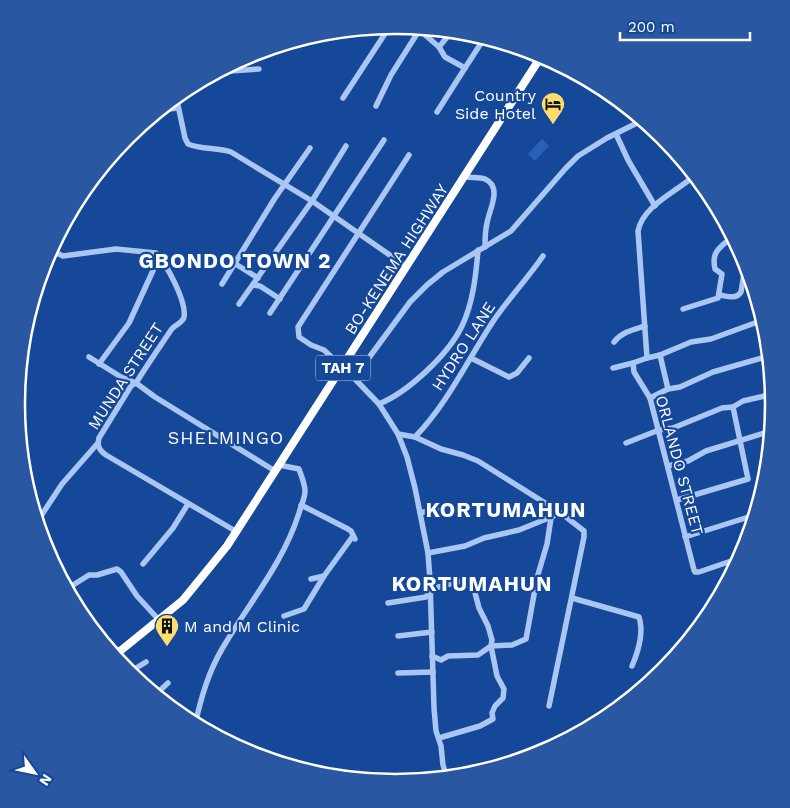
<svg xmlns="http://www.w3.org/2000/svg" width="790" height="808" viewBox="0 0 790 808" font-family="'Work Sans',sans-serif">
	<rect width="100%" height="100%" fill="#164899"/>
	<polygon fill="#2a61b7" points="542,139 549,146 535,161 528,154"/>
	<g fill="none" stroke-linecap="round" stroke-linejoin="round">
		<g stroke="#aac6f2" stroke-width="5.5">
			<polyline points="416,27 439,47 445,57 465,68 485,37"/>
			<polyline points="439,47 452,31"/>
			<polyline points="533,52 539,61"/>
			<polyline points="216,72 259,69"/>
			<path d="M 176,96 L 185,138 L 188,144 C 202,150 217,147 231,152 L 312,201 L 407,267"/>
			<polyline points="343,98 390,26"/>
			<polyline points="376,106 391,75 420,29"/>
			<polyline points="159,110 178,108"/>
			<polyline points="437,112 465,68"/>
			<polyline points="616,134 628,160 655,206"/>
			<polyline points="409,155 298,327 299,337 311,345 324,350 354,378 410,302 427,285 443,272 511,231 565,169 578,156 607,138 643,120"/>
			<path d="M 695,175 C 677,192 643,205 638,231 L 647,358 L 633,363 L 634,372 L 650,398 L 694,570 L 695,572 L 699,572 L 740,558"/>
			<polyline points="694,176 716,214 722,216"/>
			<path d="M 465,177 C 471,178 480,177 485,179 C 503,187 489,210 487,223 C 485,231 485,239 485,247"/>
			<path d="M 50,250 L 63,256 L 116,249 L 156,253 C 166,263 187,302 184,317 C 183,323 174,325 171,330 C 159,348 147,365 136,383 L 131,386 L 99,438 C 97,446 99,450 106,455 L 237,532"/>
			<polyline points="234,263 258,278"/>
			<polyline points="222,284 275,198 310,148"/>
			<polyline points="253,285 260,286 280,299"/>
			<path d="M 719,295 C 727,296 736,300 741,292 L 746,262"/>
			<polyline points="239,304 312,201 346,146"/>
			<path d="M 683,309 L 718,298 L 722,274 L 715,269 C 711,251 720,248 733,236"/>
			<polyline points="270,313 384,140"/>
			<path d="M 614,342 C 622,332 632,330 645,326"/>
			<polyline points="660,355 668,389 680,387 713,372 769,356"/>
			<polyline points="89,357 121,377 136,383 155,397 275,471"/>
			<polyline points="471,358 509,377 517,373 529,358"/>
			<polyline points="647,358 660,355 691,342 711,339 763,320"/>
			<polyline points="99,364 129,323 156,264 160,258"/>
			<polyline points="613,368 633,363"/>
			<polyline points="354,378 379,404 398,434 407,457 415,488 428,553 430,580 434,708 436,731 441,746 443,765 447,778"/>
			<polyline points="650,398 668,389"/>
			<path d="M 379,404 C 408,392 448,355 462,326 C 473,303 476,275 478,250"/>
			<path d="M 398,434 L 415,437 C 448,403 468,359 494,320 C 509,298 528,278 543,256"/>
			<polyline points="415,437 441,449 463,455 478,461 561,513 584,531 584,537 549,706"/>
			<polyline points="626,443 659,430 673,428 722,408 733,407 743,401 773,394"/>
			<polyline points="668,466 688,461 706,451 771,431"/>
			<polyline points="677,500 748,479 733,407"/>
			<polyline points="301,505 348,529 351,531 355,539"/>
			<polyline points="420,513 449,505"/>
			<polyline points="37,522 62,484 98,443"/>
			<polyline points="685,537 755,515"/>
			<polyline points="428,553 465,546 484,538 519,530 561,513"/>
			<polyline points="143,564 173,528 188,504"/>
			<polyline points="311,579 324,576 353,536"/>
			<polyline points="64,584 73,585 89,575 97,575 117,569 121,572 137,596 159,620"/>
			<path d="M 572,598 L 639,617 C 644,632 638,652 632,666"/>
			<polyline points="388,603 426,597 431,589 465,580 474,589 479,608 488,626 492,640 491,646 497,676 504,689 503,698 495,706 492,713 493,719 480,726 439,738"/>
			<polyline points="284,616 304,609 324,576"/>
			<polyline points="398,636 432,632"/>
			<polyline points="432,656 441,660 448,656 478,655 491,646 512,645 526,639 537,578 547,544 551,518"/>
			<polyline points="128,673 146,662"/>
			<polyline points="398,673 433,672"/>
			<polyline points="155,695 168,683"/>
			<path d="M 195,725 C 201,698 208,673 222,649 C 248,604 283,564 299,513 C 301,506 305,498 305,491 C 305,484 301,475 299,469 L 279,465"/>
		</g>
		<polyline stroke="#fff" stroke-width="8" points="114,656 183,600 227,546 542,55"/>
	</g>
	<defs>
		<g id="hotel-pin" transform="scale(1.25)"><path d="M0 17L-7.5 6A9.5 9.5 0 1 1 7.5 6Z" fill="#ffdd6b" stroke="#164899"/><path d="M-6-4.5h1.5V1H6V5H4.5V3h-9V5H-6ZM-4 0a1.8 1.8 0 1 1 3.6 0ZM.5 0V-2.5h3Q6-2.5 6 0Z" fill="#111"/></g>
		<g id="building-pin" transform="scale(1.25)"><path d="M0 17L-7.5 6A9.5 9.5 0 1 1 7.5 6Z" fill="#ffdd6b" stroke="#164899"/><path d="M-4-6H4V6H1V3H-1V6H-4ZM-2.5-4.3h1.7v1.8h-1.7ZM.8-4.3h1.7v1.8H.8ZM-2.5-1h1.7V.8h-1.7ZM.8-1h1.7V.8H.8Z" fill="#111"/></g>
	</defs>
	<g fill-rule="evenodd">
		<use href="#hotel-pin" x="553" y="104"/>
		<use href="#building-pin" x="167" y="626"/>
	</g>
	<g text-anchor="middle" stroke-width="4.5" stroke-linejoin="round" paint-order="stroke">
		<rect fill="#164899" stroke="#b9c8e0" stroke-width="1" x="315.5" y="355.5" width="55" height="25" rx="4"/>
		<g font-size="15" font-weight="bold" fill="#fff">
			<text x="343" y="373">TAH 7</text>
		</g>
		<g font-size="16" fill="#fff" stroke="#164899" text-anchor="end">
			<text x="536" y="101">Country<tspan x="536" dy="18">Side Hotel</tspan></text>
			<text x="184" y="632" text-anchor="start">M and M Clinic</text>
		</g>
		<g font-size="16" fill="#fff" stroke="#164899">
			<text transform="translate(396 259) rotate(-57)" y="6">BO-KENEMA HIGHWAY</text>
			<text transform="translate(463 346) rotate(-57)" y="6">HYDRO LANE</text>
			<text transform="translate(125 376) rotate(-57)" y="6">MUNDA STREET</text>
			<text transform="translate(680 465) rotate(75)" y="6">ORLANDO STREET</text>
		</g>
		<g font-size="18" letter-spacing="1" fill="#fff" stroke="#164899">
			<text x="226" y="444">SHELMINGO</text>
		</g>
		<g font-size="21" font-weight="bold" letter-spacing="1" fill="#fff" stroke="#164899">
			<text x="235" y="268">GBONDO TOWN 2</text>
			<text x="506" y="517">KORTUMAHUN</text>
			<text x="472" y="591">KORTUMAHUN</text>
		</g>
	</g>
	<path d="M0 0H790V808H0ZM25 404a370 370 0 1 1 740 0a370 370 0 1 1-740 0Z" fill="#2957a1" fill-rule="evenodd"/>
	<path fill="none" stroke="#fff" stroke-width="2.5" d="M25 404a370 370 0 1 1 740 0a370 370 0 1 1-740 0Z"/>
	<g transform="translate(35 773) rotate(123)" stroke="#164899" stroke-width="4" paint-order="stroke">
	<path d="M0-4L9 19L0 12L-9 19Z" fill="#ffffff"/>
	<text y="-8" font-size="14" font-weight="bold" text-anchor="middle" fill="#ffffff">N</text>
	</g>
	<path d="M620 32v8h130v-8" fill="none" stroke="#ffffff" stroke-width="2.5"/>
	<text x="628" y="32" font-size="15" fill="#ffffff" stroke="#164899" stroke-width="4" paint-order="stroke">200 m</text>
</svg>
